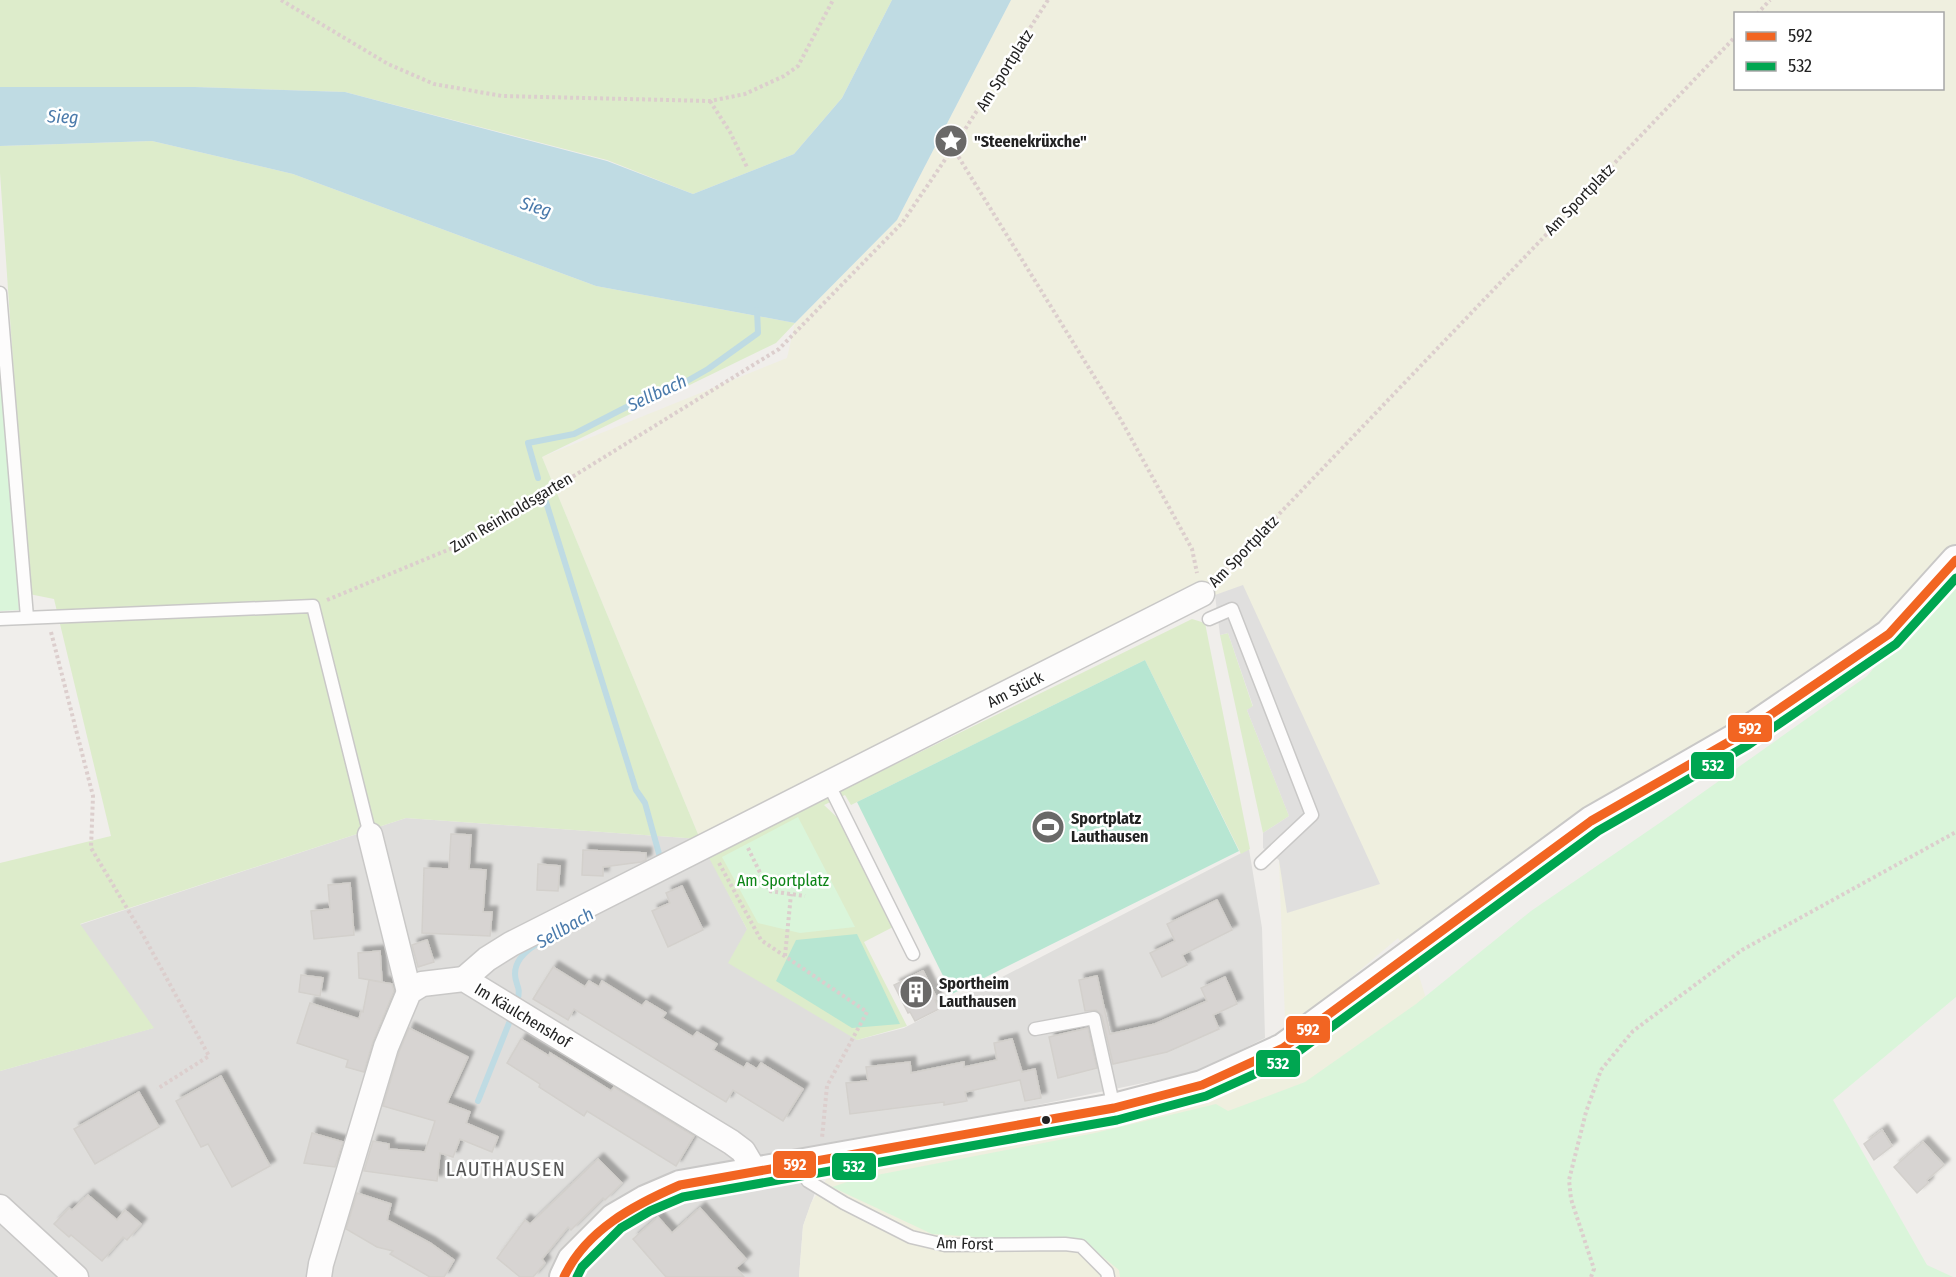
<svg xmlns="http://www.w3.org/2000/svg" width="1956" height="1277" viewBox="0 0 1956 1277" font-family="'Fira Sans Condensed',sans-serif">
	<defs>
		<filter id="shadow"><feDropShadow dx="5.5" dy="-5.5" stdDeviation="1.5" flood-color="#0004"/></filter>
	</defs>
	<rect width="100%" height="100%" fill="#f0eeeb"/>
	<polygon fill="#dfdedc" points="406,818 700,839 747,929 857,1040 904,1028 1249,849 1262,928 1265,1038 1196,1072 831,1148 803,1226 799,1277 0,1277 0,1071 153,1028 79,925"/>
	<path fill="#efefdf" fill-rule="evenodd" d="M 1011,0 L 1956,0 L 1956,551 L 1890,635 L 1415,963 L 1513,1277 L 799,1277 L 803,1226 L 811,1203 L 831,1172 L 1208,1098 L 1414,963 L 1398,938 L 1295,1025 L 1285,1019 L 1279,860 L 1243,586 L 1215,595 L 1195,587 L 700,839 L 542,457 L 787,358 L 795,323 L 897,220 ZM 1736,14 L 1942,14 L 1942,88 L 1736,88 Z"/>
	<g fill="#ddeccb">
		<polygon points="0,0 892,0 842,98 794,154 693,194 607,160 345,92 195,87 0,87"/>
		<polygon points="152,141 293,174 596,286 795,323 776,343 542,457 700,839 406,818 80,924 154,1028 0,1071 0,863 111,836 54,599 29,594 0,173 0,146"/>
		<polygon points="1192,619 1205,623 1250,849 1241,854 1145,660 851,805 845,795 824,805 842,822 893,927 864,942 907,1026 857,1040 728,963 747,929 708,856"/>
		<polygon points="1228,633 1253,707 1247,710 1289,816 1263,833 1220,635"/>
	</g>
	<g fill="#daf5da">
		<polygon points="0,333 19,610 0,611"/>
		<polygon points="1956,572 1956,997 1833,1100 1927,1265 1953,1277 1120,1277 1119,1270 1088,1245 932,1234 832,1187 856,1179 1095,1133 1216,1104 1228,1111 1305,1082 1416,1004 1531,911 1661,822 1867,676"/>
		<polygon points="798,817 855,927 800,933 758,923 722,857"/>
	</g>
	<g fill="#b7e6d2">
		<polygon points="1145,660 1239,851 952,994 857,802"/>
		<polygon points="857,934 900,1024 852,1028 776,981 796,940"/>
	</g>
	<polygon fill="#e0dfde" points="1243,585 1380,884 1287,913 1279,860 1263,848 1263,833 1289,816 1247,710 1253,706 1228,633 1220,635 1215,595"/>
	<polygon fill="#bfdbe3" points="892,0 1011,0 897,220 795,323 596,286 293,174 152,141 0,146 0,87 195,87 345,92 607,161 693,194 794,154 842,98"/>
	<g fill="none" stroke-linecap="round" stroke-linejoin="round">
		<g stroke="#bfdbe3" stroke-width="6">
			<polyline points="538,478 528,443 574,434 644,398 680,385 708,369 758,333 757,310"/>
			<polyline points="546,502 636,790 645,803 661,861"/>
			<path d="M 517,1002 C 522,986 515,986 515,974 C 515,960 527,950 537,944"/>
			<polyline points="478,1101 511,1018"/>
		</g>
	</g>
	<g fill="#d7d4d2" stroke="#d3d0cc" stroke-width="1.5" filter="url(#shadow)">
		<polygon points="451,834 471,835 469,869 486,870 483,912 492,912 490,936 422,933 424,868 449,869"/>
		<polygon points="583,850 646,853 646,860 641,862 603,867 603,876 582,875"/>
		<polygon points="538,864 560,866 558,891 537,890"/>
		<polygon points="350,883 354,935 314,939 311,911 330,909 328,885"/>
		<polygon points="682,886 703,930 668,947 652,911 670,903 666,893"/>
		<polygon points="1217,900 1232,930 1182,955 1187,965 1162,977 1150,953 1175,941 1167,924"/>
		<polygon points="427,940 434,962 418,967 412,945"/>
		<polygon points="380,951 382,982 359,978 358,953"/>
		<polygon points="553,967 585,987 589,981 599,987 602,981 642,1006 646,1001 666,1013 662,1018 693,1037 697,1032 717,1044 713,1050 744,1068 747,1063 757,1069 761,1063 803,1089 783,1121 733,1090 726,1102 574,1009 568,1020 533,999"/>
		<polygon points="923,971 937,999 935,1000 939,1009 915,1021 910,1012 908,1013 894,985"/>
		<polygon points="301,975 323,978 320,996 299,992"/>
		<polygon points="1097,976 1110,1034 1155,1024 1207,1001 1201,988 1225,977 1237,1004 1213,1015 1219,1029 1167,1052 1113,1064 1102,1016 1096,1010 1085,1011 1079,980"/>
		<polygon points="369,980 392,984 394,991 373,1042 364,1072 346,1067 348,1060 297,1043 310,1003 359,1019 361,1011 363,1012"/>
		<polygon points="409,1028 468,1057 447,1103 470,1112 466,1123 498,1137 492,1152 460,1139 453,1157 440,1153 437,1181 364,1171 373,1141 389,1144 389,1149 425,1152 435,1121 383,1106 399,1052"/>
		<polygon points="1088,1028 1097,1068 1058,1078 1049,1037"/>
		<polygon points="521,1039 549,1056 550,1053 611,1091 614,1087 694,1136 676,1166 587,1111 584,1116 539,1087 540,1084 507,1063"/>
		<polygon points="1012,1039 1022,1072 1035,1069 1041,1098 1025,1101 1020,1080 965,1092 967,1101 944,1105 944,1102 850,1114 846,1083 868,1081 866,1067 910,1062 911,1073 964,1062 964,1067 997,1060 994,1043"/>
		<polygon points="221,1076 270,1166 232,1187 208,1144 201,1147 176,1101"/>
		<polygon points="139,1092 159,1127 95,1164 74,1129"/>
		<polygon points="1882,1130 1892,1146 1874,1160 1864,1144"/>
		<polygon points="312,1133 343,1142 335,1167 304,1163"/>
		<polygon points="1923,1142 1944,1165 1927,1180 1928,1183 1917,1193 1894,1167"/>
		<polygon points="598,1159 622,1183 605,1200 603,1198 571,1230 568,1227 542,1259 545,1263 533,1277 520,1277 497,1258 525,1220 530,1224"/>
		<polygon points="357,1193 391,1204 387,1220 430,1243 454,1260 444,1277 430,1277 390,1254 393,1251 377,1247 346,1229"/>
		<polygon points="88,1195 117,1220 125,1210 141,1224 127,1240 123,1237 102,1261 71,1235 69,1237 54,1224 69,1208 72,1210"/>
		<polygon points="700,1208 746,1259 736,1268 744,1277 666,1277 633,1239 658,1217 672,1233"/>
	</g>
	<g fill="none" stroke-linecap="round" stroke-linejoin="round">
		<g stroke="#c9c8c7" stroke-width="15">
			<g id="service">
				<polyline points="0,293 27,617"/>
				<polyline points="0,619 313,606 370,835"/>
				<polyline points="1209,619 1232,609 1312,815 1261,863"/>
				<polyline points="828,783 913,954"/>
				<polyline points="1035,1029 1094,1018 1114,1108"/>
				<polyline points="797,1165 808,1181 844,1203 911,1237 945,1245 1065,1244 1081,1246 1107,1272 1108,1277"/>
			</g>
		</g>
		<g stroke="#c9c8c7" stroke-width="27">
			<g id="minor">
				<polyline points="370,835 409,992"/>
				<polyline points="464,979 487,959 511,944 1202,594"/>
				<polyline points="0,1207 76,1277"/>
				<polyline points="319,1277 321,1264 386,1047 409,992 422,984 464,979 731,1142 743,1151 755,1171"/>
			</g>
		</g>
		<g stroke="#c9c8c7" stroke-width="32">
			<polyline id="tertiary" points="564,1277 572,1260 614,1218 645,1200 680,1185 1114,1108 1202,1085 1283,1048 1591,821 1741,735 1889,634 1956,560"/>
		</g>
		<g stroke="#dccecd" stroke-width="4" stroke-dasharray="3 3" stroke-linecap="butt">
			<polyline points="281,0 388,64 434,84 502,96 710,101 745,94 784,76 798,66 833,0"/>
			<polyline points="1048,0 953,148 1121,420 1192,549 1197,573"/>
			<polyline points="1757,14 1770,0"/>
			<polyline points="710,101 730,132 747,167"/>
			<polyline points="1217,579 1736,36"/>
			<polyline points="327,600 467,542 779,349 902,223 953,148"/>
			<polyline points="51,632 93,796 91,848 143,935 209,1056 157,1089"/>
			<polyline points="748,848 769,891 805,896"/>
			<polyline points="719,863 761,940 867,1012 827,1086 822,1138"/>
			<polyline points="785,956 791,894"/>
			<polyline points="1591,1277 1594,1269 1571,1199 1569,1180 1586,1112 1601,1070 1633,1031 1742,950 1956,832"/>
		</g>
		<use href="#service" stroke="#fdfcfc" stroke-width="12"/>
		<use href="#minor" stroke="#fdfcfc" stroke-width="24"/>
		<use href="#tertiary" stroke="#fdfcfc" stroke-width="28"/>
		<g stroke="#fff" stroke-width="14">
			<path id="bus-1" d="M 564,1277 C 586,1230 634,1205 680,1185 L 1114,1108 L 1202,1085 L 1283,1048 L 1591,821 L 1741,735 L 1889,634 L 1956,560"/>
		</g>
		<g stroke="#fff" stroke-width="14">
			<polyline id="bus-2" points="577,1277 582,1267 621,1228 650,1211 683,1197 1117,1120 1206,1096 1288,1059 1598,831 1748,745 1896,644 1956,578"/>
		</g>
		<use href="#bus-1" stroke="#f26522" stroke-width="9"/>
		<use href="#bus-2" stroke="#00a651" stroke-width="9"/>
	</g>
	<defs>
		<g id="sight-disc" transform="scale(1.725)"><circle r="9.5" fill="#6a6968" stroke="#fff"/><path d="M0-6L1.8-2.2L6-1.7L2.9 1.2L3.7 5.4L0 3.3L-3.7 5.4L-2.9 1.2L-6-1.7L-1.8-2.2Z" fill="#fff"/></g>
		<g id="stadium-disc" transform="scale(1.725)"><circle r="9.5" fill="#6a6968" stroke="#fff"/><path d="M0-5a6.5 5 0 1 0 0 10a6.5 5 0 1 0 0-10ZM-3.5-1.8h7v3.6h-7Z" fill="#fff"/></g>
		<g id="building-disc" transform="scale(1.725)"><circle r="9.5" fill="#6a6968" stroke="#fff"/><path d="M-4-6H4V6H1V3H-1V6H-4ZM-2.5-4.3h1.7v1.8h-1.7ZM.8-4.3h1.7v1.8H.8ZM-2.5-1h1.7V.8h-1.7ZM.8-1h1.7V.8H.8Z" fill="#fff"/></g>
	</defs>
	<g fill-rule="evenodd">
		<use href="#sight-disc" x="951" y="141"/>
		<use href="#stadium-disc" x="1048" y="827"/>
		<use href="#building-disc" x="916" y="992"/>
	</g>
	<circle fill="#222" stroke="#fff" stroke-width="2" cx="1046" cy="1120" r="5"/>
	<g text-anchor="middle" stroke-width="5" stroke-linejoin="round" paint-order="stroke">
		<g font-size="16" fill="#222" stroke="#fff">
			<text transform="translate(1004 70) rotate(-58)" y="6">Am Sportplatz</text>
			<text transform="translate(1579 199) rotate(-46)" y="6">Am Sportplatz</text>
			<text transform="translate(511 512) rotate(-31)" y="6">Zum Reinholdsgarten</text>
			<text transform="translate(1243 551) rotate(-46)" y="6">Am Sportplatz</text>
			<text transform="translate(1015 689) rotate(-27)" y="6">Am Stück</text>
			<text transform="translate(523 1015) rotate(31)" y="6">Im Käulchenshof</text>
			<text transform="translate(965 1243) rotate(2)" y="6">Am Forst</text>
		</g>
		<g font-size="16" font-weight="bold" fill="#222" stroke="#fff" text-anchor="start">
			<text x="974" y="147">"Steenekrüxche"</text>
			<text x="1071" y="824">Sportplatz<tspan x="1071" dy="18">Lauthausen</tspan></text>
			<text x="939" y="989">Sportheim<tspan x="939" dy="18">Lauthausen</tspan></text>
		</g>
		<g font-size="16" fill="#0c8416" stroke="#fff">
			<text x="783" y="886">Am Sportplatz</text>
		</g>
		<g font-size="18" font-style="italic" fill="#4a7aab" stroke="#fff">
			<text transform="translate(63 117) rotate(3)" y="6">Sieg</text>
			<text transform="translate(536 207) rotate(17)" y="6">Sieg</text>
			<text transform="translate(657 393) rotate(-25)" y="6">Sellbach</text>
			<text transform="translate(565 928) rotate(-30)" y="6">Sellbach</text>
		</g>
		<g font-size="20" letter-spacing="1.5" fill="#555" stroke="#fff">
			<text x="506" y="1176">LAUTHAUSEN</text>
		</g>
	</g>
	<g stroke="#fff" stroke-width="2">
		<rect x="1727" y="714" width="46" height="29" rx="6" fill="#f26522"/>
		<rect x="1690" y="751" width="45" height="29" rx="6" fill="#00a651"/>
		<rect x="1285" y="1015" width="46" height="29" rx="6" fill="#f26522"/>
		<rect x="1255" y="1049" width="46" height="29" rx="6" fill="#00a651"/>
		<rect x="772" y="1150" width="45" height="29" rx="6" fill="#f26522"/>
		<rect x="831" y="1152" width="46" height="29" rx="6" fill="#00a651"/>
	</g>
	<g font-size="16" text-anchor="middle" font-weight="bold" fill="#fff">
		<text x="1750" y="734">592</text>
		<text x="1713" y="771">532</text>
		<text x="1308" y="1035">592</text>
		<text x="1278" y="1069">532</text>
		<text x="795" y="1170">592</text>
		<text x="854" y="1172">532</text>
	</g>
	<rect x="1734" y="12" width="210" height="78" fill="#ffffff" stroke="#a7a7a7" stroke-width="1.5"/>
	<rect x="1746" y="32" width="30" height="9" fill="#f26522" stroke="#a7a7a7" stroke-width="1.5"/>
	<text x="1788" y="42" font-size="18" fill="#222222">592</text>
	<rect x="1746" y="62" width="30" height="9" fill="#00a651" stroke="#a7a7a7" stroke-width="1.5"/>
	<text x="1788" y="72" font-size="18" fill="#222222">532</text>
</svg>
